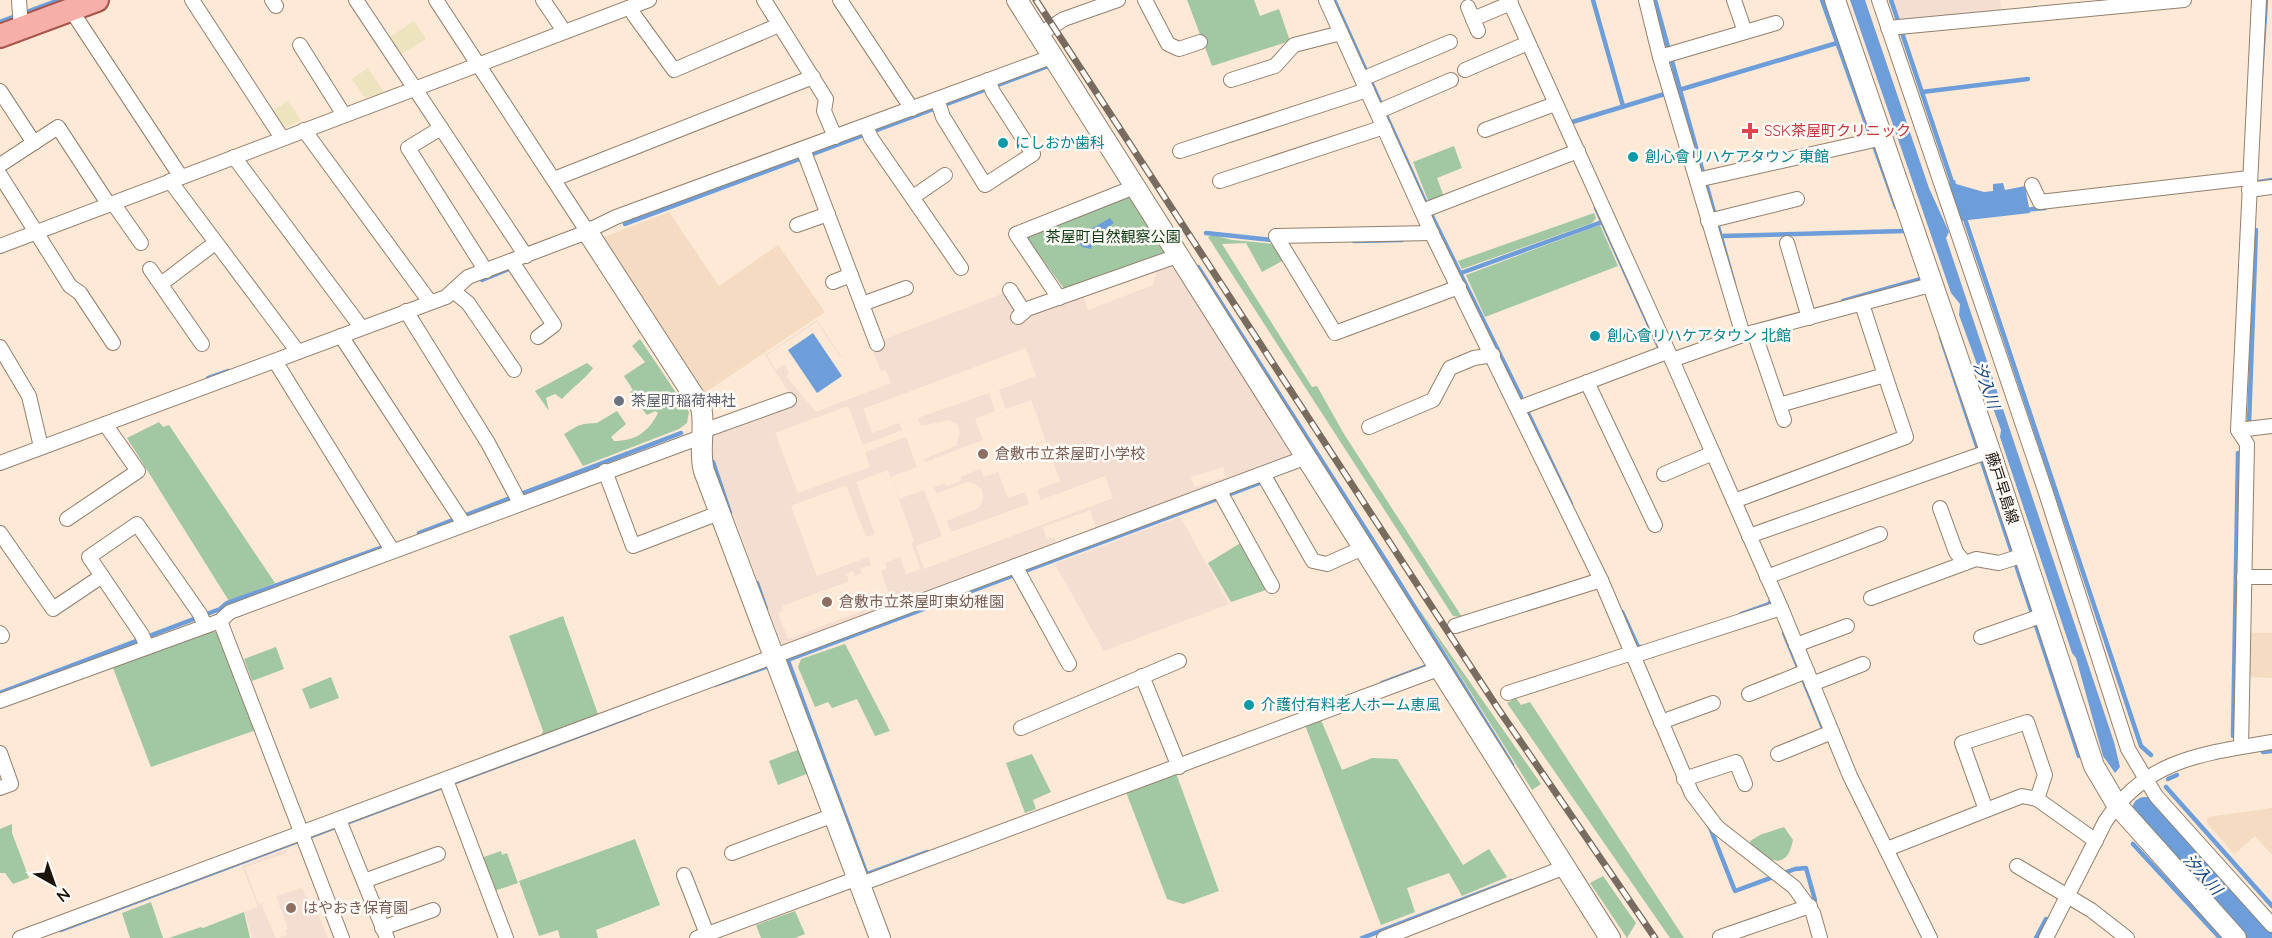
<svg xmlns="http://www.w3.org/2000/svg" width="2272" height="938" viewBox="0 0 2272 938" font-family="Quicksand,'Noto Sans JP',sans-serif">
	<rect width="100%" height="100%" fill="#fde9d5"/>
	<g fill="#f4dbc1">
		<polygon points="669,212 719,286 778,245 825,312 703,394 601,238"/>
		<polygon points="2250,633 2272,633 2272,678 2249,677"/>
		<polygon points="2272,808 2272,855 2255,836 2234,854 2207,823 2207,817"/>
	</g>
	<g fill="#f4ded1" fill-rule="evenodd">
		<polygon points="1893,0 2000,0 2001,11 1900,20"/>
		<path d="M 1169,267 L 1184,272 L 1294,456 L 783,647 L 713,460 L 713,435 L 794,401 L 765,355 L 817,320 L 841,356 L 1007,292 L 1019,324 L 1029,320 L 1032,313 L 1083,295 L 1088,310 L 1153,285 L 1157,270 ZM 817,322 L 840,357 L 870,344 L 881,371 L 886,370 L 891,383 L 816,412 L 786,376 L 789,373 L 784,365 L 776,370 L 767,355 ZM 1026,348 L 1036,376 L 999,390 L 1006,409 L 1031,400 L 1060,481 L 1037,490 L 1041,500 L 1105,476 L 1113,498 L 924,569 L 916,546 L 942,536 L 924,490 L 899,499 L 891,477 L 917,467 L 906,437 L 865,452 L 870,467 L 798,493 L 775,433 L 848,406 L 863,445 L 902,430 L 899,423 L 872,433 L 863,409 ZM 1223,467 L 1226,477 L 1194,487 L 1191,477 ZM 888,470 L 914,541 L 911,543 L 921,569 L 906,574 L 900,557 L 885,563 L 887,568 L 881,571 L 891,600 L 788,639 L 778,613 L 783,611 L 782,606 L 849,581 L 846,574 L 853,571 L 855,576 L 862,573 L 860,569 L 871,565 L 868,557 L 817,576 L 791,506 L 846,485 L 866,537 L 875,534 L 856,482 ZM 1090,510 L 1096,529 L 1057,543 L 1054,537 L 1047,539 L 1043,527 Z"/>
		<polygon points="989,393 995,411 975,419 983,440 925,462 924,459 956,446 960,432 957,424 949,420 921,426 918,418"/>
		<polygon points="980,469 984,477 998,472 1008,498 1025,492 1029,504 951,532 947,521 980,507 983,499 982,490 976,484 967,482 937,493 934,487 944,483 946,486 961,481 961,477"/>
		<polygon points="1180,517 1229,604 1104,651 1055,564"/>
		<polygon points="301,844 326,908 320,910 319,916 328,938 279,938 287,935 285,931 288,929 276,896 302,888 308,901 320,896 301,848 298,846 286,850 287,853 245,867 257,901 260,904 264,902 262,906 276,938 252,938 245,912 258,907 242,866"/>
	</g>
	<g fill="#a1c7a3">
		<polygon points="1187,0 1254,0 1260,16 1279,9 1290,41 1212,66"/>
		<polygon points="1454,146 1462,168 1437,178 1444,197 1429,203 1413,162"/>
		<polygon points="1129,195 1169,253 1065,290 1026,237"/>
		<polygon points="1594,213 1596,218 1592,223 1462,269 1458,261"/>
		<polygon points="1600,225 1618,266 1485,317 1466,275"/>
		<polygon points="1213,235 1232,240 1274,244 1284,260 1262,272 1246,243 1222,244 1312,387 1317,386 1344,434 1462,617 1453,616 1208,237"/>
		<path d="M 640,339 L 689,412 L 687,423 L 679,429 L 583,466 L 564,434 C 581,424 578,424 597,423 L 617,411 L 626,424 L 611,437 L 614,441 C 636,441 648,432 658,413 L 655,411 L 647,415 L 639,405 L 645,399 L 643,395 L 635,401 L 630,392 L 633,390 L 624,376 L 645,362 L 632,346 Z"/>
		<path d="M 587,363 L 593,368 C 588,376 570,390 562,399 L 555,394 L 546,398 L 549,411 L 535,391 Z"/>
		<polygon points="159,422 163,427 169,425 275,583 229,601 127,438"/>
		<polygon points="1242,542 1269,589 1231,602 1208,563"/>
		<polygon points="1414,602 1541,784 1532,790"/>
		<polygon points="563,616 599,717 539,740 543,731 509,636"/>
		<polygon points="210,632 216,632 256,730 151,767 113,668"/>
		<polygon points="845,644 890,731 875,736 857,699 832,708 828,702 815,707 798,667 801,659"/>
		<polygon points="276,647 284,669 252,681 244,659"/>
		<polygon points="331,677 339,698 310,709 302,689"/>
		<polygon points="1516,698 1521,705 1530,702 1684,938 1670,938 1507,703"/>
		<polygon points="1321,720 1342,770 1372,758 1397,759 1463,865 1489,849 1507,877 1462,896 1449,873 1407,888 1415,912 1381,925 1305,725"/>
		<polygon points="800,749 809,773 778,785 769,761"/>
		<polygon points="1032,754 1051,792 1033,800 1036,809 1025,813 1006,763"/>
		<polygon points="1176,773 1219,891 1183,904 1167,899 1126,792"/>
		<polygon points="2163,816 2173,826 2177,824 2272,932 2272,938 2269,938 2159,819"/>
		<polygon points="12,824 12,833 29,878 13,884 5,873 0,873 0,829"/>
		<path d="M 1784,827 L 1793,840 C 1787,872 1768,861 1751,846 L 1750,841 L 1760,835 Z"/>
		<polygon points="635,839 660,905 596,930 598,938 560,938 558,930 539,936 519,881"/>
		<polygon points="501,851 502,855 507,853 518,883 494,891 481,858"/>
		<polygon points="1603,876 1636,923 1627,938 1590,883"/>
		<polygon points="151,902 163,938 130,938 122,913"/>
		<polygon points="795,911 805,934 795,938 761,938 756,925"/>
		<polygon points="244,912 250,938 169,938 201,927 203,928"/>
	</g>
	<g fill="#ede3be">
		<polygon points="414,21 426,39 397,57 385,40"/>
		<polygon points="368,68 384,92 365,98 352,79"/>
		<polygon points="288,101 301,120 282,129 269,113"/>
	</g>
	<g fill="#6d9eda">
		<polygon points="1850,0 1865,0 1929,188 1949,232 1946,238 2114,742 2120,767 2115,773 2103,756 2076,658 2072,653 2000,437 2001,430 1959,315 1960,304 1951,293"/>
		<polygon points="1955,180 1956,184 1984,192 1993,191 1993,184 2003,183 2005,190 2025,186 2030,213 1960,221 1949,182"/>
		<polygon points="1110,218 1114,223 1094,236 1091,249 1082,247 1078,241 1082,234"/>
		<polygon points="813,333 842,376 817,393 788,350"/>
	</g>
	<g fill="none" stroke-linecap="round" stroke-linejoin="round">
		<g stroke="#6d9eda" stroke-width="4.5">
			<polyline points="1334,0 1426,204 1521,397"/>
			<polyline points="1593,0 1623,106"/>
			<polyline points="1655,0 1734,284"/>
			<polyline points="1822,0 1896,207"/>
			<polyline points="1891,0 1953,185"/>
			<polyline points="0,22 59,0"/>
			<polyline points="1679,90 1837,43"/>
			<polyline points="1922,92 2028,79"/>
			<polyline points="2259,105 2266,0"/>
			<polyline points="1569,123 1668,93"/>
			<polyline points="2259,182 2272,180"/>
			<polyline points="1596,208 1659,347"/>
			<polyline points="2024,210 2045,208"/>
			<polyline points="1964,216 2141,746 2151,755"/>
			<polyline points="625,224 1051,65"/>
			<polyline points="1206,233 1272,240"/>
			<polyline points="1723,236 1904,231"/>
			<polyline points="1354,241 1402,240"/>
			<polyline points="1198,267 1391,569 1512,765"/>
			<polyline points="1461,273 1602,222"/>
			<polyline points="482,280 509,269"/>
			<polyline points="1843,301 1921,279"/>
			<polyline points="1941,337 2079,756"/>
			<polyline points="208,378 228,371"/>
			<polyline points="1529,410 1527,411 1571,504"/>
			<polyline points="2249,424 2256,230"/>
			<polyline points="713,462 730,513"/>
			<polyline points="419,533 681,433"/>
			<polyline points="757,583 766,609"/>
			<polyline points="1622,612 1638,647 1642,647"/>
			<polyline points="1741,614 1769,604 1771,601"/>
			<polyline points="1784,633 1825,733"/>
			<polyline points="787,658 867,875"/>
			<polyline points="785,661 1265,481"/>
			<polyline points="1382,683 1427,666"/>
			<polyline points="715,685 766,667"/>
			<polyline points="0,693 220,609 227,603 380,548"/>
			<polyline points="2233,736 2238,453"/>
			<polyline points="2263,752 2272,751"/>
			<polyline points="2168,779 2177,775"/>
			<polyline points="2166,787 2272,906"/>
			<polyline points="1709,825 1735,891 1795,869 1806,868 1815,900"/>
			<polyline points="2133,844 2220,938"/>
			<polyline points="867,874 927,852"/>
			<polyline points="61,930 640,713"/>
			<polyline points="1362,938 1511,881"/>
			<polyline points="2036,938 2046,919"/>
		</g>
		<polyline stroke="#6d9eda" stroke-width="26" points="2145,810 2261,938"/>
		<g stroke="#92806e" stroke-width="16">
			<g id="street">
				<polyline points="19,0 21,28"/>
				<polyline points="192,0 282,138"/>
				<polyline points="272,0 276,6"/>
				<polyline points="356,0 526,256"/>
				<polyline points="436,0 587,231"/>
				<polyline points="543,0 564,31"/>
				<polyline points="764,0 826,99 824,111 835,137"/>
				<polyline points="840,0 912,109"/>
				<polyline points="1145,0 1168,44 1179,49 1200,42"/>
				<polyline points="1326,0 1432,234 1601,580 1692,794 1717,827 1794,887 1813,913 1820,938"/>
				<polyline points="1509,0 1672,360 1781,608 1850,776 1930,938"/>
				<polyline points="1646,0 1660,57 1743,335"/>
				<polyline points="1734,0 1745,32"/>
				<polyline points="1879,0 2046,493 2128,749 2156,796 2272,925"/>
				<polyline points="2259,0 2238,430 2272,426"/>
				<polyline points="631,7 634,15 674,70 779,25"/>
				<polyline points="1468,7 1478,31"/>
				<polyline points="71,10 181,177"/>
				<polyline points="1473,19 1511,3"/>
				<polyline points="1888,28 2184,0"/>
				<polyline points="1040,34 1064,19 1118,0"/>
				<polyline points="300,45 344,115"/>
				<polyline points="1660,57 1776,23"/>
				<polyline points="1465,70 1528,43"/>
				<polyline points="1362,79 1450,42"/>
				<polyline points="1231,80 1275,66 1294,45 1341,33"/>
				<polyline points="0,91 34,143"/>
				<polyline points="937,99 943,117 985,185 1033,154 993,92 988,80"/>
				<polyline points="1377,112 1451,80"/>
				<polyline points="866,126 871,138 961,268"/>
				<polyline points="441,128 408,148 486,271"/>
				<polyline points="304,130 430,302"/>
				<polyline points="1485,130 1555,104"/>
				<polyline points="803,149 877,344"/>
				<polyline points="1180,151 1367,90"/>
				<polyline points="234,157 361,327"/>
				<polyline points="0,165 58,127 109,205"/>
				<polyline points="0,175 70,286 80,293 113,343"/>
				<polyline points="554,179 813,77"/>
				<polyline points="1697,180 1883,138"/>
				<polyline points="170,181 298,352"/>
				<polyline points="1220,181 1384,127"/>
				<polyline points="2032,185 2040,202 2249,178"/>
				<polyline points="2249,190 2272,187"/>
				<polyline points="913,197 945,175"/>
				<polyline points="113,203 141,243"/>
				<polyline points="1422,211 1578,151"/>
				<polyline points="1708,221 1797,199"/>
				<polyline points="797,225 828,214"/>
				<polyline points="1276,236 1335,333 1459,287"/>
				<polyline points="1276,236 1432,233"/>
				<polyline points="1787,243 1809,318"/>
				<polyline points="0,246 649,0"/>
				<polyline points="512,262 554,325 538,337"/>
				<polyline points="150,269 202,344"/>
				<polyline points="833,282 851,275"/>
				<polyline points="161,284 215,243"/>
				<polyline points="1010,290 1024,312"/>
				<polyline points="453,291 468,303 514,370"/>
				<polyline points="1059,298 1016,234 1137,186"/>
				<polyline points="862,304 906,288"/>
				<polyline points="406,311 488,443 520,503"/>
				<polyline points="1018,317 1027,309 1180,255"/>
				<polyline points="1754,332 1784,420"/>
				<polyline points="341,336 464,524"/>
				<polyline points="0,347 29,396 41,447"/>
				<polyline points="1672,360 1743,335 1934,284"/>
				<polyline points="275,361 392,550"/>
				<polyline points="1587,382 1655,525"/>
				<polyline points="1779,405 1885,375 1862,304"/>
				<polyline points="1519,408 1667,352"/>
				<polyline points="1369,427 1433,400 1450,368 1474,358 1493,355"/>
				<polyline points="2238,430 2247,444 2241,747"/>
				<polyline points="703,431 789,400"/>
				<polyline points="0,463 446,297 468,277 579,235 616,217 1054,56"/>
				<polyline points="605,471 633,546 719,513"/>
				<polyline points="1263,474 1313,561 1327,564 1365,547"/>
				<polyline points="1664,474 1713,453"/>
				<polyline points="1219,490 1272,586"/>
				<polyline points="1734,501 1906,437 1885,375"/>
				<polyline points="1940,508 1956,552 1965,563"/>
				<polyline points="67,519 138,471 105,424"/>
				<polyline points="0,533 53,609 102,576"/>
				<polyline points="1749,536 1990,451"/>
				<polyline points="1015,566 1069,664"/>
				<polyline points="1767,577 1880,534"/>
				<polyline points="2244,577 2272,577"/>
				<polyline points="1871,598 1976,559 1999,563 2024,555"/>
				<polyline points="220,621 342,938"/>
				<polyline points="1455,626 1601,580"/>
				<polyline points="0,633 2,636"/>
				<polyline points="1981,637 2044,615"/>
				<polyline points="1796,645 1847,626"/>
				<polyline points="147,647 142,635 89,557 137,524 200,614 205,626"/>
				<polyline points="1633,656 1781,608"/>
				<polyline points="1142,676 1179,767"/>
				<polyline points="1812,684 1863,664"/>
				<polyline points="1508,693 1632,653"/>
				<polyline points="1749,694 1807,671"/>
				<polyline points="0,701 220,621 230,612 701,437"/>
				<polyline points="1661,722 1713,703"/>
				<polyline points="1021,728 1179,661"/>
				<polyline points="0,753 11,784 0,788"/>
				<polyline points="1778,754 1832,732"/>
				<polyline points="1684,779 1736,762 1745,784"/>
				<polyline points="446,780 506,938"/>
				<polyline points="1986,810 1962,743 2027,722 2045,775 2037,799"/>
				<polyline points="339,820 387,938"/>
				<polyline points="1887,849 2022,796 2037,799 2096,841"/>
				<polyline points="732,853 834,815"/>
				<polyline points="2017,866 2091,910 2127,938"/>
				<polyline points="684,875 707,934"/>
				<polyline points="364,881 438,854"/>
				<polyline points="861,884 1441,668"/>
				<polyline points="382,928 433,910"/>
				<polyline points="1720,937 1810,906"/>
				<polyline points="20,938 1307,457"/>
				<polyline points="697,938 858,878"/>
				<polyline points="1384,938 1565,867"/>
				<path d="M 2046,938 L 2105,822 C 2147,758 2203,754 2272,742"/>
			</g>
		</g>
		<g stroke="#92806e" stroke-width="22">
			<g id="secondary">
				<polyline points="1017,0 1610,938"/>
				<polyline points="1835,0 1990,451 2094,766 2117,805 2236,938"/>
				<path d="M 587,231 L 701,407 C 706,429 698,449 704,471 L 880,938"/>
			</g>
		</g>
		<g stroke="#a6564d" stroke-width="26">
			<polyline id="primary" points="0,36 97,0"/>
		</g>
		<use href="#street" stroke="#fff" stroke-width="14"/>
		<use href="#secondary" stroke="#fff" stroke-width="20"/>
		<use href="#primary" stroke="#f7afa9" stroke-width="22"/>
		<g stroke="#786c60" stroke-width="7">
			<polyline id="rail" points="1036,0 1497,707 1655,938"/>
		</g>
		<use href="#rail" stroke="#fdf9f5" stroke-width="4.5" stroke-dasharray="14" stroke-linecap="butt"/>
	</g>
	<path fill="#e0444e" stroke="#fdf9f5" stroke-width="2" d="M1747 122h6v6h6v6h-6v6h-6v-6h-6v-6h6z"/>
	<g fill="#0f9aa8" stroke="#fdf9f5" stroke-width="2">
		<circle cx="1003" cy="143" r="6"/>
		<circle cx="1633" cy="157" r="6"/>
		<circle cx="1595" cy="336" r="6"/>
		<circle cx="1249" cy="705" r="6"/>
	</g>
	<circle fill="#6b7280" stroke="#fdf9f5" stroke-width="2" cx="619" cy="401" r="6"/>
	<g fill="#8d6e63" stroke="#fdf9f5" stroke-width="2">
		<circle cx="983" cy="454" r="6"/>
		<circle cx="827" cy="602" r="6"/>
		<circle cx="291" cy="908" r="6"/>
	</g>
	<g text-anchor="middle" stroke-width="5" stroke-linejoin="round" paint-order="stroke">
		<g font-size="15" fill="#be3a42" stroke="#fdf9f5" text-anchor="start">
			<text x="1764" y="136">SSK茶屋町クリニック</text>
		</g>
		<g font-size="15" fill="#0d838f" stroke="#fdf9f5" text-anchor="start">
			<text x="1015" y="148">にしおか歯科</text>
			<text x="1645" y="162">創心會リハケアタウン 東館</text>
			<text x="1607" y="341">創心會リハケアタウン 北館</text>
			<text x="1261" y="710">介護付有料老人ホーム恵風</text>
		</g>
		<g font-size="15" fill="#103d17" stroke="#fdf9f5">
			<text x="1113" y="242">茶屋町自然観察公園</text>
		</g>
		<g font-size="15" fill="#5b616d" stroke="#fdf9f5" text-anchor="start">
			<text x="631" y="406">茶屋町稲荷神社</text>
		</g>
		<g font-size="15" fill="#785e54" stroke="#fdf9f5" text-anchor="start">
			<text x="995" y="459">倉敷市立茶屋町小学校</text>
			<text x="839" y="607">倉敷市立茶屋町東幼稚園</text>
			<text x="303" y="913">はやおき保育園</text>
		</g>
		<g font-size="15" fill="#1b140d" stroke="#fdf9f5">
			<text transform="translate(2002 488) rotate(72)" y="5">藤戸早島線</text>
		</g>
		<g font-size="16" font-style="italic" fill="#15477e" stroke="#fdf9f5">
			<text transform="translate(1987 385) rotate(71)" y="6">汐入川</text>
			<text transform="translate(2203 874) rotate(48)" y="6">汐入川</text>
		</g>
	</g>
	<g transform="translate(54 884) rotate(140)" stroke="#fdf9f5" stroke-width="4.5" paint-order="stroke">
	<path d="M0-4.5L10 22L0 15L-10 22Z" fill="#1b140d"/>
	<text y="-9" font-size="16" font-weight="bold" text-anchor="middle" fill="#1b140d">N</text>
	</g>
</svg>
